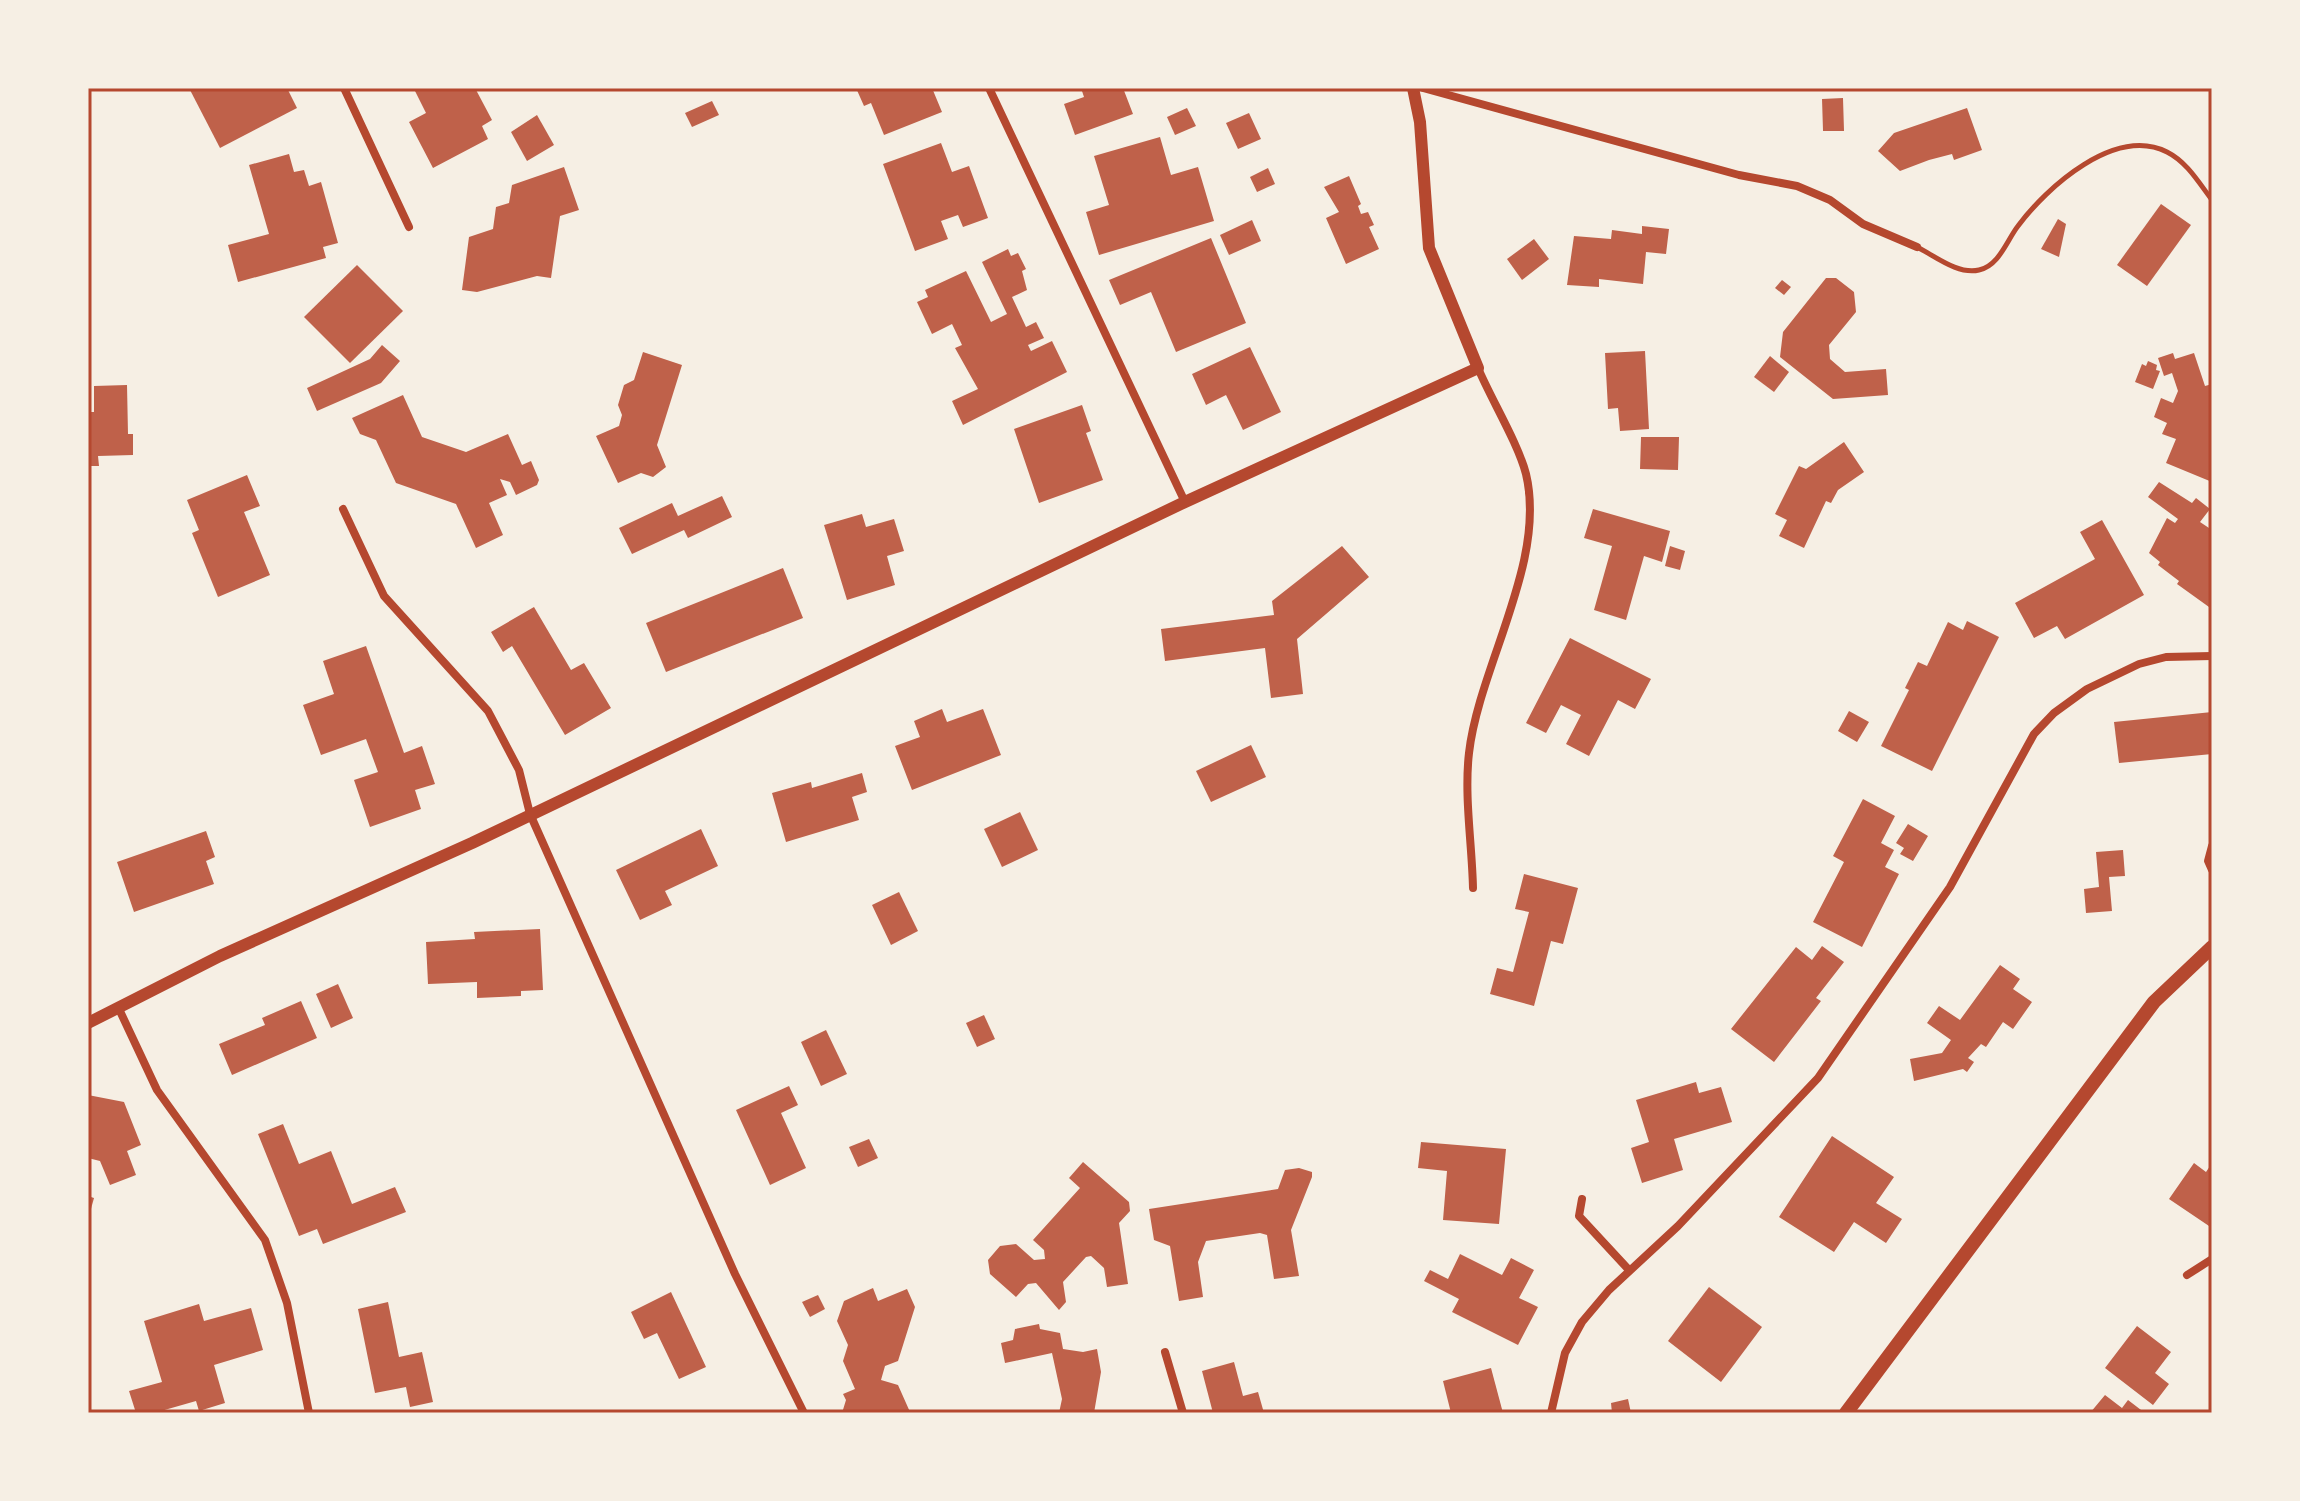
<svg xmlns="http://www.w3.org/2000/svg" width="2300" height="1501" viewBox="0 0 2300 1501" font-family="'Crimson Pro',serif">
	<rect width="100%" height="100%" fill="#f6efe4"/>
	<g fill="#bf614a">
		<polygon points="189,88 287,88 297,108 220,148"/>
		<polygon points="420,88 475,88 492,120 482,126 488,139 433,168 409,122 426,113 415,91"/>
		<polygon points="856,88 932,88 942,112 884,135 871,103 864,106"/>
		<polygon points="1081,88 1123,88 1133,114 1075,135 1064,104 1084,97"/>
		<polygon points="1843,98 1844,131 1823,131 1822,99"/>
		<polygon points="712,101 719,115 692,127 685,113"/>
		<polygon points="1187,108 1196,126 1175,135 1167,117"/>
		<polygon points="1967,108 1982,150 1954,160 1952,154 1929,160 1900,171 1878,151 1894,133"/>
		<polygon points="1249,113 1261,139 1238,149 1226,123"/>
		<polygon points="537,115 554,145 527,161 511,132"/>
		<polygon points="1160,137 1171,175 1198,167 1214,221 1099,255 1086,212 1109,205 1094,156"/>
		<polygon points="941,143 952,172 969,166 988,218 963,227 958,215 941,221 948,239 915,251 883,164"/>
		<polygon points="289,154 294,172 304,170 309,186 321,182 338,243 323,247 326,258 238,282 228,245 269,234 249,165"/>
		<polygon points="564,167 579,210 560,216 551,278 537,276 477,292 462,290 469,237 493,229 496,207 509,203 512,185"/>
		<polygon points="1268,168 1275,184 1257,192 1250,177"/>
		<polygon points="1349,176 1361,204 1358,206 1361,214 1368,212 1374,225 1369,227 1379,249 1346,264 1326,218 1339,212 1324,187"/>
		<polygon points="2161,204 2191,225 2147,286 2117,265"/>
		<polygon points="2058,219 2066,224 2059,257 2041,249"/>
		<polygon points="1252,220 1261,241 1229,255 1220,235"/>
		<polygon points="1642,226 1669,229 1666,254 1646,252 1643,284 1599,279 1599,287 1567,285 1574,236 1611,239 1612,230 1642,234"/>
		<polygon points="1211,238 1246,323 1176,352 1151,292 1120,305 1109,280"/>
		<polygon points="1534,239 1549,259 1522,280 1507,259"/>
		<polygon points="1008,249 1011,256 1018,253 1026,269 1022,271 1027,290 1012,297 1026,327 1036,322 1044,338 1028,345 1031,351 1052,341 1067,372 963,425 952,401 978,389 955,348 962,345 952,324 932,334 917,302 928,297 925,290 966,271 991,322 1007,314 982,262"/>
		<polygon points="357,265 403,311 350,363 304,317"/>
		<polygon points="1826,278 1836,278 1854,292 1856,312 1829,345 1830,359 1845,372 1886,369 1888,395 1833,399 1780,357 1783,332"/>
		<polygon points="1782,280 1791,287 1784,295 1775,288"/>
		<polygon points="382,345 400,361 381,383 317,411 307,388 370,359"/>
		<polygon points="1250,347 1281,412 1243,430 1226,395 1206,405 1192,374"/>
		<polygon points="1645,351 1649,429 1620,431 1618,408 1608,409 1605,353"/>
		<polygon points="643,352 682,365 657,445 666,467 653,477 641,473 618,483 596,436 619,426 622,415 618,405 624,385 634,380"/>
		<polygon points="2173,353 2175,359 2194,353 2205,386 2212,384 2212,482 2166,463 2176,439 2162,434 2167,423 2154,417 2161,398 2173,403 2178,391 2172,373 2164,376 2158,358"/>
		<polygon points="1770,356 1789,372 1774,392 1754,377"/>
		<polygon points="2148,361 2157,365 2156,370 2160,371 2153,389 2135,382 2142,364 2146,366"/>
		<polygon points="127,385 128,434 133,434 133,455 98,456 99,466 88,466 88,412 94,412 94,386"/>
		<polygon points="403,395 422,437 466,452 508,434 522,465 531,461 539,480 537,485 516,495 510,482 500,479 507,495 489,503 503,535 476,548 456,504 396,483 376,440 360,434 352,418"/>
		<polygon points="1082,405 1091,431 1086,433 1103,480 1039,503 1014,429"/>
		<polygon points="1641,437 1679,437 1678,470 1640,469"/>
		<polygon points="1844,442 1864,472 1838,490 1831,503 1826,501 1804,548 1779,536 1787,520 1775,514 1799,466 1806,469"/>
		<polygon points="247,475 260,506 244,512 270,575 218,597 192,533 199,530 187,500"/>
		<polygon points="2159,482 2192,503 2196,498 2210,509 2200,522 2212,530 2212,615 2209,607 2177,584 2179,581 2158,565 2160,562 2149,553 2167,518 2175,523 2178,519 2148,497"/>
		<polygon points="722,496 732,517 688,538 684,530 632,554 619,528 672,503 678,516"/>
		<polygon points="1593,509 1670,531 1662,562 1644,556 1626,620 1594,610 1612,546 1584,538"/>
		<polygon points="862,514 866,527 894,519 904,551 887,556 895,585 847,600 824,525"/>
		<polygon points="2102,520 2144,595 2065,639 2057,626 2034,638 2015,603 2095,559 2080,532"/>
		<polygon points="1342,546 1369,577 1297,639 1303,694 1271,698 1265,648 1165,661 1161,629 1274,615 1272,601"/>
		<polygon points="1670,546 1685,551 1680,570 1665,566"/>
		<polygon points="783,568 803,618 666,672 646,623"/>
		<polygon points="534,607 571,670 584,663 611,708 565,735 512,646 503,652 491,632"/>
		<polygon points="1967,621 1999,637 1932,771 1881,746 1909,690 1905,688 1918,662 1927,666 1948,622 1963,630"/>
		<polygon points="1570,638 1651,679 1635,709 1618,700 1589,756 1566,744 1581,715 1561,705 1546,733 1526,723"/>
		<polygon points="366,646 404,753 422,746 435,784 415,790 421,809 370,827 354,780 378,772 366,739 321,755 303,705 334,694 323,661"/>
		<polygon points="942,709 947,722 983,709 1001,755 912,790 895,746 920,737 914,721"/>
		<polygon points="1849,711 1869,722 1857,742 1838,731"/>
		<polygon points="2212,712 2212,754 2119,763 2114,722"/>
		<polygon points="1251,745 1266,777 1211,802 1196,771"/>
		<polygon points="862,773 867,792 852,797 859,820 786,842 772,793 811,782 812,788"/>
		<polygon points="1863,799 1895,816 1881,843 1894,850 1885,867 1899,874 1862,947 1813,922 1844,862 1833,856"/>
		<polygon points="1020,812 1038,850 1002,867 984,829"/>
		<polygon points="1908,824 1928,836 1913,861 1900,854 1904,848 1896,843"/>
		<polygon points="701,829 718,866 665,891 672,905 640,920 616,870"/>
		<polygon points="206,831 215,857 206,861 214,884 134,912 117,862"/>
		<polygon points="2123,850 2125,876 2109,877 2112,911 2086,913 2084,889 2099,887 2096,852"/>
		<polygon points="1524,874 1578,888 1563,944 1551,941 1534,1006 1490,994 1497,968 1513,972 1529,912 1515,909"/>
		<polygon points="899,892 918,931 891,945 872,905"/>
		<polygon points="540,929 543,990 521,991 521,996 477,998 477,982 428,984 426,942 475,939 474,932"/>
		<polygon points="1822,946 1844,962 1816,998 1821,1001 1774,1062 1731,1029 1796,947 1812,960"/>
		<polygon points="2000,965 2020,979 2013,989 2032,1002 2013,1029 2003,1022 1986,1047 1981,1044 1968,1058 1974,1062 1967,1072 1963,1069 1914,1081 1910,1059 1942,1053 1951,1040 1927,1023 1939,1006 1960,1020"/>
		<polygon points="338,984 353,1018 331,1028 316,994"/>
		<polygon points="301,1001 317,1038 232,1075 219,1044 265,1025 262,1018"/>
		<polygon points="984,1015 995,1039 977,1047 966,1023"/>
		<polygon points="826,1030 847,1074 821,1086 801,1042"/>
		<polygon points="1696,1082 1699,1093 1721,1087 1732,1122 1674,1139 1683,1170 1642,1183 1631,1148 1649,1142 1636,1100"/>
		<polygon points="789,1086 798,1105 781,1113 806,1168 770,1185 736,1110"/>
		<polygon points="88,1095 124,1102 141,1145 127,1151 136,1175 110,1185 100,1161 88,1158"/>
		<polygon points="283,1124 299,1164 331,1151 352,1204 395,1187 406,1212 323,1244 317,1229 299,1236 258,1134"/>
		<polygon points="1832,1136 1894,1177 1876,1203 1902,1219 1886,1243 1854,1222 1834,1252 1779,1217"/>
		<polygon points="869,1139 878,1158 858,1167 849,1147"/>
		<polygon points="1421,1142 1506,1149 1499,1224 1443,1220 1447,1171 1418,1168"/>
		<polygon points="1083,1162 1129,1202 1130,1211 1119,1223 1128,1284 1107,1287 1104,1268 1091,1256 1086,1257 1063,1282 1066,1302 1059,1310 1036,1283 1028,1284 1016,1297 990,1274 988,1260 1000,1246 1016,1244 1034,1260 1045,1259 1044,1250 1033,1240 1080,1188 1069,1178"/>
		<polygon points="2194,1163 2206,1172 2212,1163 2209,1226 2169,1199"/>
		<polygon points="1299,1168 1312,1172 1312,1177 1291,1230 1299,1276 1274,1279 1267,1235 1260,1233 1206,1241 1198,1262 1203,1297 1179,1301 1170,1246 1154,1240 1149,1209 1278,1189 1285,1170"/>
		<polygon points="88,1196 94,1198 89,1216 88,1216"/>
		<polygon points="1460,1254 1502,1275 1511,1258 1534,1270 1519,1298 1538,1307 1518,1345 1452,1312 1459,1299 1424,1281 1430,1270 1448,1279"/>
		<polygon points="1709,1287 1762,1327 1721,1382 1668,1341"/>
		<polygon points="873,1288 878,1301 907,1289 915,1307 898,1361 885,1366 881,1380 898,1385 910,1412 907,1413 842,1413 846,1400 843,1394 855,1389 843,1361 848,1345 837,1321 844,1301"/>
		<polygon points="671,1292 706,1367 679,1379 657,1333 644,1339 631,1312"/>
		<polygon points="818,1295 825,1309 810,1317 802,1302"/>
		<polygon points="388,1302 399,1357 422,1352 433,1402 410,1407 406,1387 375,1393 358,1309"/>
		<polygon points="199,1304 204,1321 251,1308 263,1350 214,1365 225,1403 199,1411 196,1401 154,1413 136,1413 129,1391 162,1382 144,1321"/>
		<polygon points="1039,1324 1040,1329 1060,1333 1063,1349 1083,1352 1097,1349 1101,1372 1094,1413 1059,1413 1062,1399 1052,1353 1005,1363 1001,1343 1013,1340 1015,1329"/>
		<polygon points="2137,1326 2171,1352 2155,1373 2169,1384 2153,1405 2105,1368"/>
		<polygon points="1234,1362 1243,1396 1258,1392 1264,1413 1213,1413 1202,1371"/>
		<polygon points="1491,1368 1503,1413 1451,1413 1443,1381"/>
		<polygon points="2105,1395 2122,1408 2128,1400 2145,1413 2090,1413"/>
		<polygon points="1628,1399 1631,1413 1612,1413 1611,1403"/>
	</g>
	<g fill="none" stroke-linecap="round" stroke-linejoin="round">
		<path stroke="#b5482f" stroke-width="5" d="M 1917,247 C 1935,256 1958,275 1979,270 C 1999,266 2007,240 2018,226 C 2047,187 2115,126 2167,152 C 2187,162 2199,183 2212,200"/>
		<g stroke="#b5482f" stroke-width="8">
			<polyline points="344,88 409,227"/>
			<polyline points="989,88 1185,502"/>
			<polyline points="1423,88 1739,175 1797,186 1830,200 1863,224 1917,247"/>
			<polyline points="343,509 384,596 488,711 519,770 530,814 735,1274 804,1413"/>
			<polyline points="2212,846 2208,861 2212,870"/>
			<path d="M 1473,888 C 1472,844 1464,796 1469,753 C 1479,666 1547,562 1526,474 C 1518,443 1491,399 1478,368"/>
			<polyline points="119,1009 157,1090 265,1240 287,1303 309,1413"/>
			<polyline points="1582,1199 1579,1216 1629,1270"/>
			<polyline points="2187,1275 2212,1259"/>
			<polyline points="1165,1352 1183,1413"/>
			<polyline points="1551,1413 1565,1353 1582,1322 1609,1290 1678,1226 1818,1078 1950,887 2034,734 2054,713 2087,689 2139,664 2166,657 2212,656"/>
		</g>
		<polyline stroke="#b5482f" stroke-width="12" points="88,1023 220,956 472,843 1185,502 1478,368 1429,248 1420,122 1413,88"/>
		<polyline stroke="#b5482f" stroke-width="14" points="1846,1413 2154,1002 2212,947"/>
	</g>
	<rect width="2300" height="1501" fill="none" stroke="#f6efe4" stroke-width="180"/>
	<rect x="90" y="90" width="2120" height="1321" fill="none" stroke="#b5482f" stroke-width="3"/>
</svg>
